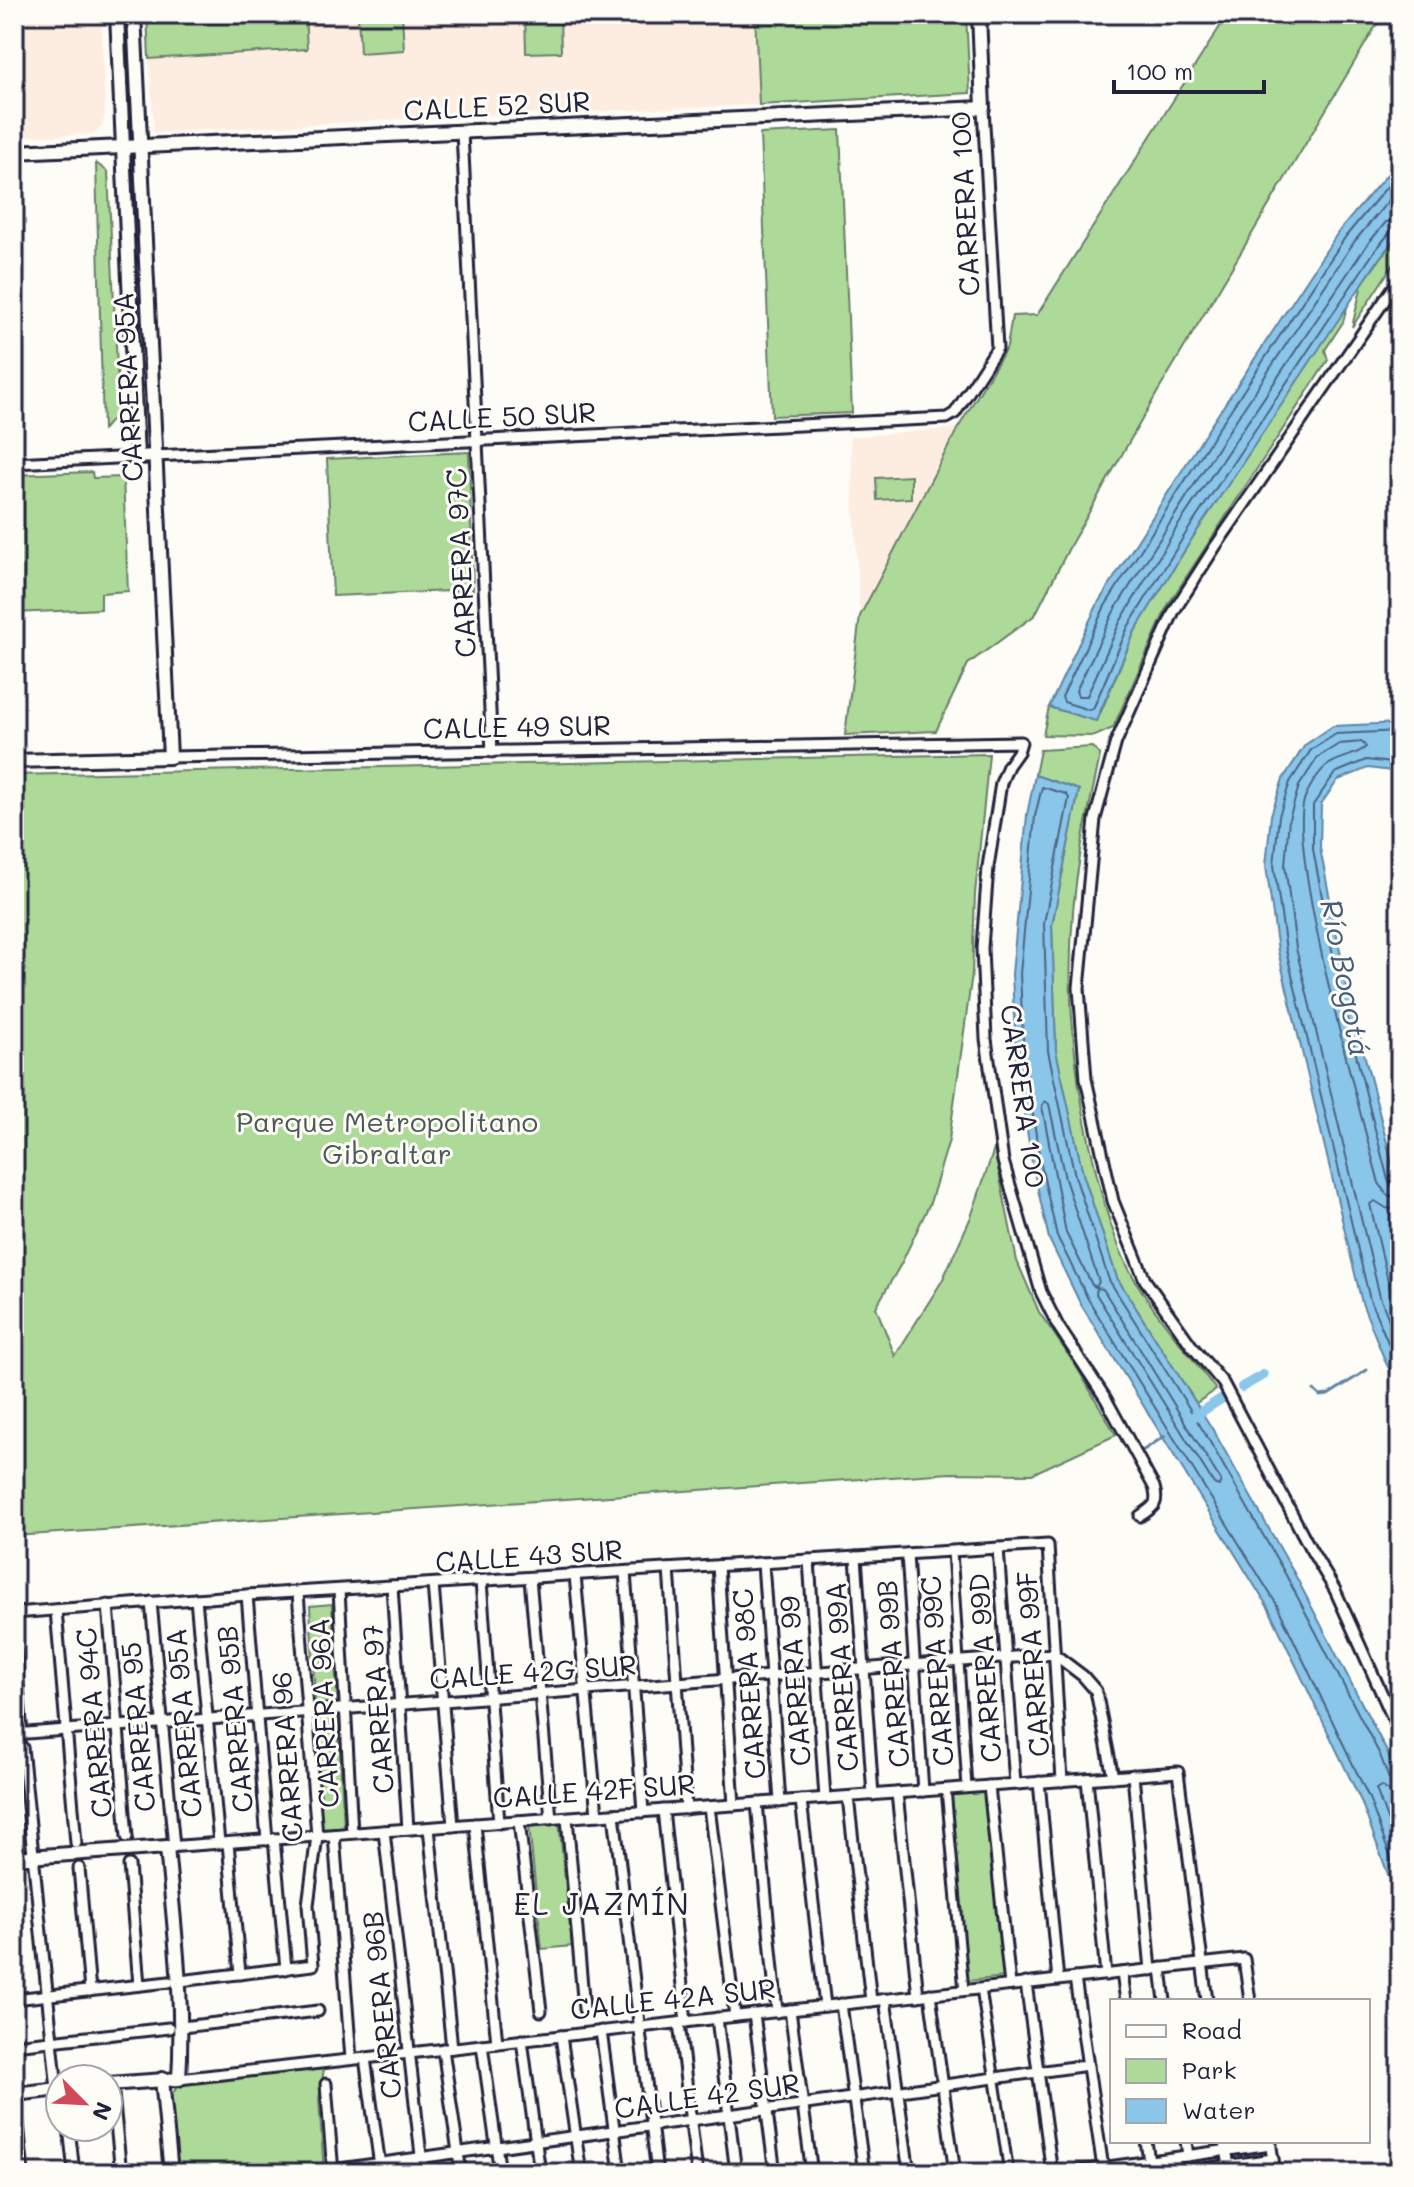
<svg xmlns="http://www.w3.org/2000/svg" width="1414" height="2187" viewBox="0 0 1414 2187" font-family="Mali,sans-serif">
	<rect width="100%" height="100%" fill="#fdfcf7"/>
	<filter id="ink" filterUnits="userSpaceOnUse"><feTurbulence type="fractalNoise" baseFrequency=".0125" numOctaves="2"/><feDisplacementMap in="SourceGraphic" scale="16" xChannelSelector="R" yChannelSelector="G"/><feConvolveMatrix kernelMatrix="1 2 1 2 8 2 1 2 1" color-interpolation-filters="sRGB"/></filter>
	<g filter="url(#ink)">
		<g fill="#fdede0">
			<polygon points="14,14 101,14 105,112 102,126 98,130 92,134 14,137"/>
			<polygon points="305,14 755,14 759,105 421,118 154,133 149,59 306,49"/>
			<polygon points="958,428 860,616 850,437"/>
		</g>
		<g fill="#adda98" stroke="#687e6a" stroke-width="2">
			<polygon points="147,14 305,14 307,49 149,59"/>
			<polygon points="358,14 402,14 404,50 360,53"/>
			<polygon points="525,14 560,14 561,52 526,53"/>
			<polygon points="755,14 966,14 970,93 759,105"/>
			<polygon points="1228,14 1383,14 1157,393 1071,544 1035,615 968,664 936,731 845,735 860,616 958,428 1007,347 1012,316 1037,315"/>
			<polygon points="840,130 852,413 772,416 760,134"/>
			<polygon points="96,163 108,172 119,411 103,430"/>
			<polygon points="1400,232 1400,254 1352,327 1362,284"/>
			<polygon points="1348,304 1343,322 1325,350 1328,360 1168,605 1113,728 1095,736 1043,735 1049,707 1097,721 1135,631 1193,537"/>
			<polygon points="469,452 473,590 333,596 327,459"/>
			<polygon points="92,472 93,478 123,477 128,591 101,593 101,609 14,613 14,475"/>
			<polygon points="911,476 911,498 877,500 876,478"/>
			<path d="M 1092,747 L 1100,755 C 1094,787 1086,819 1081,850 C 1063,951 1069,1059 1093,1158 C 1101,1195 1111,1233 1128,1267 C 1151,1312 1187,1349 1216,1390 L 1196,1403 L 1117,1278 L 1083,1174 L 1056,1051 L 1052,925 L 1079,790 L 1035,775 L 1040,750 Z"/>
			<polygon points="989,754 975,894 972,974 949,1140 930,1203 901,1264 876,1307 895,1356 942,1281 971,1217 994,1149 1017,1261 1039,1312 1076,1366 1116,1435 1032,1474 951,1473 14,1536 14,775"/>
			<polygon points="332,1604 344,1828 322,1829 310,1606"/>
			<polygon points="987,1791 1005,1977 968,1981 950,1795"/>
			<polygon points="559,1822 572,1946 542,1949 529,1826"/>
			<polygon points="324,2069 319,2099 324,2173 176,2173 169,2098 181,2082"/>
		</g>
		<g fill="#8ac6ea" stroke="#6084a4" stroke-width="2">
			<polygon points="1400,159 1400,232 1381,256 1193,537 1135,631 1096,721 1049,707 1098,603 1209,428 1339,231"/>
			<polygon points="1400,723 1400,772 1368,768 1338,780 1321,804 1320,848 1347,987 1400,1194 1400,1387 1386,1363 1362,1303 1278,951 1266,866 1271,815 1283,779 1305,745 1333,726"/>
			<polygon points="1035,775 1079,790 1052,925 1056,1051 1083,1174 1117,1278 1213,1430 1294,1573 1387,1752 1400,1784 1400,1907 1361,1801 1269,1609 1080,1303 1049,1239 1032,1163 1016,1058 1012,974 1027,815"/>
		</g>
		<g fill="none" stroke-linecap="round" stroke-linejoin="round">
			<g stroke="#4c6481" stroke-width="2">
				<polyline points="1400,171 1346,236 1216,432 1105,606 1062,697 1064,702 1089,710 1093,709 1128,627 1186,533 1374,252 1391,231 1400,228"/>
				<polyline points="1400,187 1354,242 1224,438 1114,611 1076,691 1078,696 1087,696 1120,622 1177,527 1366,246 1386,222 1400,218"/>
				<polyline points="1400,731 1336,734 1311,750 1290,782 1279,816 1274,865 1286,950 1370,1300 1400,1371"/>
				<polyline points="1400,764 1366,760 1335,773 1313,805 1313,849 1339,988 1388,1180 1393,1186 1400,1188"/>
				<polygon points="1045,1101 1049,1104 1065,1179 1099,1282 1096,1287 1092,1285 1066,1233 1042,1106"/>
				<path d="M 1400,1198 L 1387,1195 L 1379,1183 C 1363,1122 1283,838 1306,795 C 1311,785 1319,771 1328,765 C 1339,757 1356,756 1366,747 L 1362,742 L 1339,744 L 1318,757 L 1299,786 L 1289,819 L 1285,865 L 1296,948 L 1380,1297 L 1400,1348"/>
				<polyline points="1400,1210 1386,1208 1375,1201 1370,1204 1391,1294 1400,1316"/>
				<polygon points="1097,1288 1103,1289 1221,1481 1219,1486 1214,1484 1096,1294"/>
				<polyline points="1400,1784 1389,1779 1380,1755 1287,1577 1206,1435 1109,1280 1075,1176 1048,1051 1044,923 1069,798 1066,794 1042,787 1035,816 1020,974 1024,1057 1040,1161 1057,1236 1088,1299 1277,1605 1369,1798 1400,1884"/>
				<polyline points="1400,1794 1391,1793 1381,1786 1376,1789 1400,1855"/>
			</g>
			<g stroke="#6084a4" stroke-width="3">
				<polyline points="1314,1390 1320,1396 1328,1395 1367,1370"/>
				<polyline points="1142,1451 1165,1436"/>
			</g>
			<g stroke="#8ac6ea" stroke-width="10">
				<polyline points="1242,1387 1263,1375"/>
				<polyline points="1193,1417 1221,1399"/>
			</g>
			<g stroke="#22223b" stroke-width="13">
				<g id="pedestrian">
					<polyline points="952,1551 967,1788"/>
					<polyline points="946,1789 964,1991"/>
					<polyline points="981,1989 1009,2173"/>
				</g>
			</g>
			<g stroke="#22223b" stroke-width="15">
				<g id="minor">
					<polyline points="462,132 492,752"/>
					<polyline points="1400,278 1215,547 1174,611 1116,742 1095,819 1079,988 1086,1079 1113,1201 1145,1280 1191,1345 1223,1383 1310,1548 1335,1590 1400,1734"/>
					<polyline points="155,456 947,418 955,413 997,348 983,108"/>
					<polyline points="14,463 137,457"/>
					<path d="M 170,757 L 1021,742 L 1018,752 L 1008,766 L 1001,783 L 988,867 L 982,948 L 986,1039 L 1003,1161 L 1041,1292 L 1058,1326 L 1106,1399 L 1154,1487 C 1159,1504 1154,1507 1140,1516"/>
					<polyline points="998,1548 1015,1784"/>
					<polyline points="907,1554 923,1791"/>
					<polyline points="856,1557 873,1795"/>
					<polyline points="809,1560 825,1798"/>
					<polyline points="763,1563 780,1802"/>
					<polyline points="718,1566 734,1805"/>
					<polyline points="669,1569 686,1809"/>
					<polyline points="625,1572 643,1812"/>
					<polyline points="575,1575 597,1815"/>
					<polyline points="530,1578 551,1819"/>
					<polyline points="481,1581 499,1823"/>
					<polyline points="433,1584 453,1826"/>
					<polyline points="392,1586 408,1829"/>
					<polyline points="339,1590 352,1833"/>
					<polyline points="247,1595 267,1840"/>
					<polyline points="196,1599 219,1843"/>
					<polyline points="151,1602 174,1847"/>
					<polyline points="108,1605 127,1837"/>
					<polyline points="56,1610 76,1843"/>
					<polyline points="14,1613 247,1595 1048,1545 1062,1781"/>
					<polyline points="14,1637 22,1734"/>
					<polyline points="14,1734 1054,1654 1083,1676 1096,1691 1113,1777"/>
					<polyline points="22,1747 57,2089"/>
					<polyline points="1133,1775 1151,1970"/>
					<polyline points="1087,1779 1106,1975"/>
					<polyline points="1039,1782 1058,1980"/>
					<polyline points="989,1786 1010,1985"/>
					<polyline points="897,1793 918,1996"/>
					<polyline points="848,1797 871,2001"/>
					<polyline points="801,1800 825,2006"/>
					<polyline points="757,1803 777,2012"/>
					<polyline points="709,1807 735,2016"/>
					<polyline points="663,1810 686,2022"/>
					<polyline points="614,1814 657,2173"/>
					<polyline points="567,1818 584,2009"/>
					<polyline points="519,1821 541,2011"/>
					<polyline points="475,1824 497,2043"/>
					<polyline points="429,1828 452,2048"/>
					<polyline points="384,1831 423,2173"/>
					<polyline points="334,1835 351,2059"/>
					<polyline points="274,1839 286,1969"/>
					<polyline points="228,1843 240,1974"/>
					<polyline points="167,1847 1178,1772 1207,2001"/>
					<polyline points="129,1865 139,1985"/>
					<polyline points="79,1868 90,1991"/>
					<polyline points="1161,1968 1165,2001"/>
					<polyline points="1122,1973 1126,2001"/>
					<polyline points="1075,1978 1103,2168"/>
					<polyline points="180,1981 313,1965 308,1905 317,1836 298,1593"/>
					<polyline points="1026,1983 1052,2173"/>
					<polyline points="930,1994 955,2173"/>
					<polyline points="14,1999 169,1982"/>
					<polyline points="885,1999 909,2173"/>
					<polyline points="841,2004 864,2173"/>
					<polyline points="790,2010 812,2173"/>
					<polyline points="754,2014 775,2173"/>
					<polyline points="717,2018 736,2173"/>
					<polyline points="679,2023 697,2173"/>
					<polyline points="182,2027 318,2011"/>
					<polyline points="601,2031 620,2173"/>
					<polyline points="561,2036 581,2173"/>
					<polyline points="522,2040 540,2173"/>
					<polyline points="14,2045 169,2028"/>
					<polyline points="482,2045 500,2173"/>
					<polyline points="443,2049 461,2173"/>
					<polyline points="365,2058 381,2173"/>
					<polyline points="179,2079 1244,1959 1250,2001"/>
					<polyline points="112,2084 121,2173"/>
					<polyline points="326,2084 333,2173"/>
					<polyline points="15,2093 23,2173"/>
					<polyline points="69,2127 74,2173"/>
					<polyline points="1146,2141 1149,2161"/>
					<polyline points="1186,2141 1188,2156"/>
					<polyline points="1225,2141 1230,2173"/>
					<polyline points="1270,2141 1275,2173"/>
					<polyline points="332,2170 1088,2065"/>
					<polyline points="1066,2173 1271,2144"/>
					<polyline points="1176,2173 1273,2159"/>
				</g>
			</g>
			<g stroke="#22223b" stroke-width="18">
				<g id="tertiary">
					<polyline points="117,14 137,457 155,456"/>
					<polyline points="14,152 983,108 979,14"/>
					<polyline points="14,761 170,757 134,14"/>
					<path d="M 14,1858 L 167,1847 C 174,1925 184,2001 179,2079 L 108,2084"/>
					<polyline points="162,2079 171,2173"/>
					<polyline points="14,2094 60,2089"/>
				</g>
			</g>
			<use href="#pedestrian" stroke="#fdfcf7" stroke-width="7"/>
			<use href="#minor" stroke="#fdfcf7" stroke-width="9"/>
			<use href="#tertiary" stroke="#fdfcf7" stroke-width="12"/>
		</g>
	</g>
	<g text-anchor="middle" stroke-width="6" stroke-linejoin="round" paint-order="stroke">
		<g font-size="28" fill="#22223b" stroke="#fdfcf7">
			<text transform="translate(497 106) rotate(-3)" y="10">CALLE 52 SUR</text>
			<text transform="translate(965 204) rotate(-93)" y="10">CARRERA 100</text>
			<text transform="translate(128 387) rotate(-93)" y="10">CARRERA 95A</text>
			<text transform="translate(502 417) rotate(-3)" y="10">CALLE 50 SUR</text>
			<text transform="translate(461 563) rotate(-93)" y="10">CARRERA 97C</text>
			<text transform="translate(517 727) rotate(-1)" y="10">CALLE 49 SUR</text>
			<text transform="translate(1023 1096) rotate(82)" y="10">CARRERA 100</text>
			<text transform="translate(529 1556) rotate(-4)" y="10">CALLE 43 SUR</text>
			<text transform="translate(1033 1664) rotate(-94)" y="10">CARRERA 99F</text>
			<text transform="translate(985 1668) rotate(-94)" y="10">CARRERA 99D</text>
			<text transform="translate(937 1671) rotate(-94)" y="10">CARRERA 99C</text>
			<text transform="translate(533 1672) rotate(-4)" y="10">CALLE 42G SUR</text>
			<text transform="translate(893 1674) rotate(-94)" y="10">CARRERA 99B</text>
			<text transform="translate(842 1677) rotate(-94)" y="10">CARRERA 99A</text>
			<text transform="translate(795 1681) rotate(-94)" y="10">CARRERA 99</text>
			<text transform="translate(749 1684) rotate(-94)" y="10">CARRERA 98C</text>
			<text transform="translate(378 1709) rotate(-94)" y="10">CARRERA 97</text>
			<text transform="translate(324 1713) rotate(-93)" y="10">CARRERA 96A</text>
			<text transform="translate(235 1719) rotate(-95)" y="10">CARRERA 95B</text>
			<text transform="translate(94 1723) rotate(-95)" y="10">CARRERA 94C</text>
			<text transform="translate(184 1723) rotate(-95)" y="10">CARRERA 95A</text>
			<text transform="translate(138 1727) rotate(-95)" y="10">CARRERA 95</text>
			<text transform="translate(287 1757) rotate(-94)" y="10">CARRERA 96</text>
			<text transform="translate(594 1791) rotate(-4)" y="10">CALLE 42F SUR</text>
			<text transform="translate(673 1999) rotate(-6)" y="10">CALLE 42A SUR</text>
			<text transform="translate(382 2005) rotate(-96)" y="10">CARRERA 96B</text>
			<text transform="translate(707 2096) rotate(-8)" y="10">CALLE 42 SUR</text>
		</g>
		<g font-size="28" fill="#4c5957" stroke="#fdfcf7">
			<text x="387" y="1132">Parque Metropolitano<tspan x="387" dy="32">Gibraltar</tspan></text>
		</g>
		<g font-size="30" font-style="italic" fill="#465b78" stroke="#fdfcf7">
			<text transform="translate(1345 978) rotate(79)" y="10">Río Bogotá</text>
		</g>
		<g font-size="30" letter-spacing="2" fill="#22223b" stroke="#fdfcf7">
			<text x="602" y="1915">EL JAZMÍN</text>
		</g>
	</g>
	<rect width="1414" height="2187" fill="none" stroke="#fdfcf7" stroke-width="48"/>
	<rect x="24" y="24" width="1366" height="2139" fill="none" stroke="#22223b" stroke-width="3" filter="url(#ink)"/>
	<rect x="1110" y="1999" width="260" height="144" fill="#fdfcf7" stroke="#a5a5ac" stroke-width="2"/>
	<rect x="1126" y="2025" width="40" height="12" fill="#fdfcf7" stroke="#a5a5ac" stroke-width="2"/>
	<text x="1182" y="2039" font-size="24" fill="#22223b">Road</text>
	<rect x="1126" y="2059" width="40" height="24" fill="#adda98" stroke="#a5a5ac" stroke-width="2"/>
	<text x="1182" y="2079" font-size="24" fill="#22223b">Park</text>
	<rect x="1126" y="2099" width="40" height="24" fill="#8ac6ea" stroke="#a5a5ac" stroke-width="2"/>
	<text x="1182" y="2119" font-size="24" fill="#22223b">Water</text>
	<g transform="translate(84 2103) rotate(114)"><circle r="38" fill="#fdfcf7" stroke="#a5a5ac" stroke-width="2"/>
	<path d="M0-6L14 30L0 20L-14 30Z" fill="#d1495b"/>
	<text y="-12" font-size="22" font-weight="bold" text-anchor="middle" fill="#22223b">N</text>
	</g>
	<path d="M1114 80v12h150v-12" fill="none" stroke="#22223b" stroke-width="4"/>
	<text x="1126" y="80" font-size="24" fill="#22223b" stroke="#fdfcf7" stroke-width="6" paint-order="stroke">100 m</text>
</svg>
